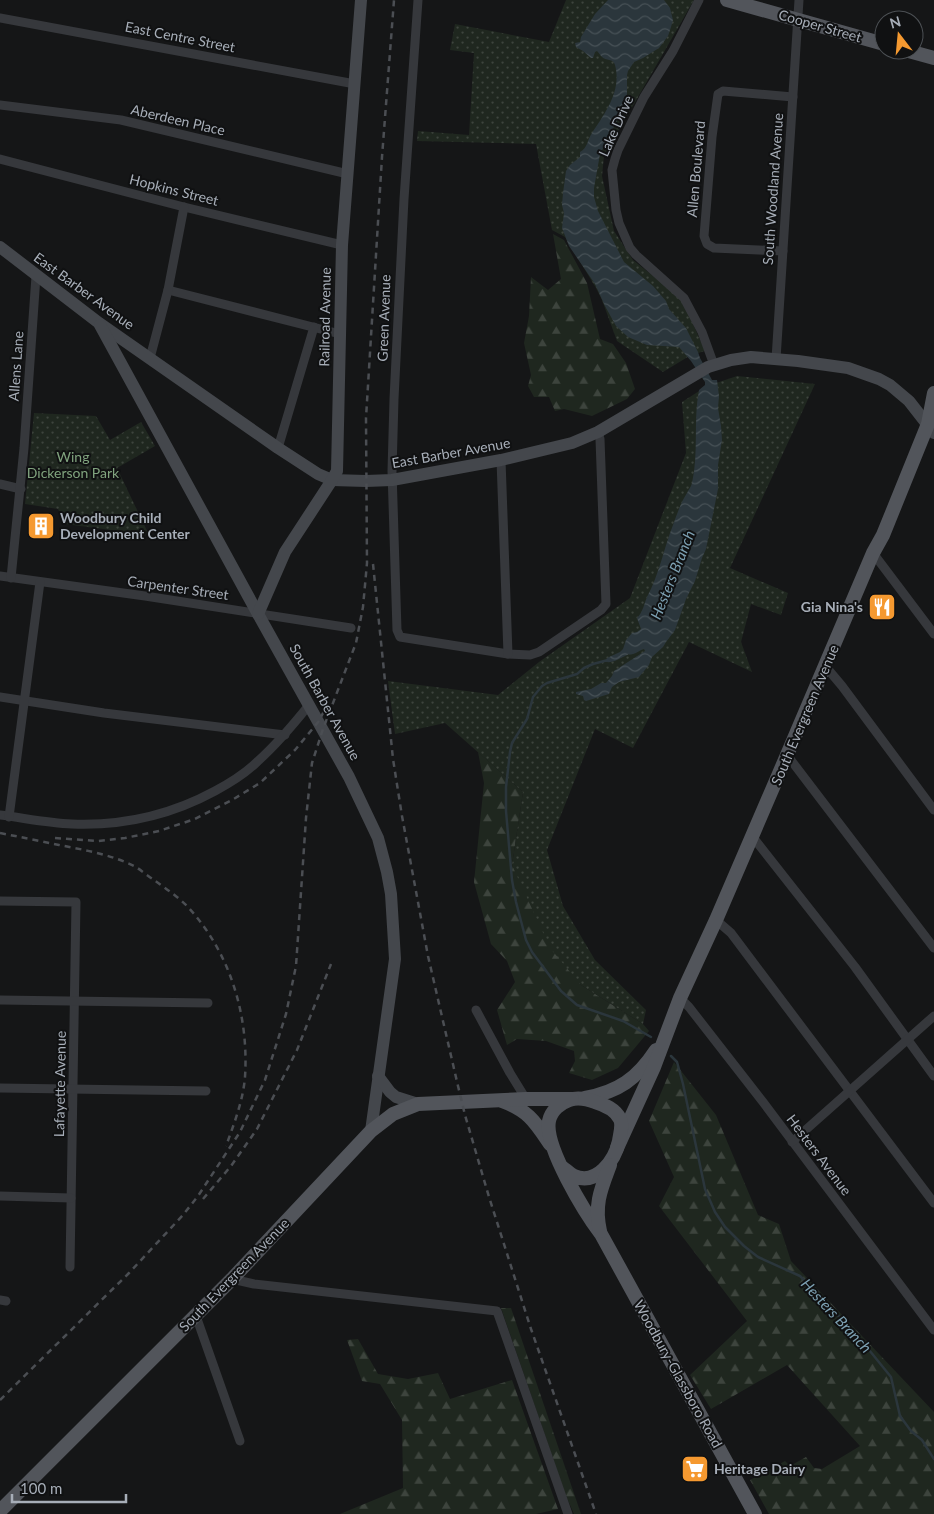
<svg xmlns="http://www.w3.org/2000/svg" width="934" height="1514" viewBox="0 0 934 1514" font-family="Lato,sans-serif">
	<defs>
		<pattern id="forest-firs" width="22" height="20" patternUnits="userSpaceOnUse" patternTransform="scale(1.25)"><rect width="22" height="20" fill="#1f271f"/><path d="M5 1l3.5 6h-7zM16 11l3.5 6h-7z" fill="#3d443d"/></pattern>
		<pattern id="park-dots" width="8" height="8" patternUnits="userSpaceOnUse" patternTransform="scale(1.25)"><rect width="8" height="8" fill="#1f271f"/><path d="M2 2h.1M6 6h.1" fill="none" stroke="#3d443d" stroke-width="1.8" stroke-linecap="round"/></pattern>
		<pattern id="water-waves" width="16" height="10" patternUnits="userSpaceOnUse" patternTransform="scale(1.25)"><rect width="16" height="10" fill="#2b363c"/><path d="M0 5q4-4 8 0t8 0" fill="none" stroke="#475156"/></pattern>
	</defs>
	<rect width="100%" height="100%" fill="#151617"/>
	<g fill="url(#forest-firs)">
		<polygon points="553,234 564,240 587,283 600,339 613,344 626,363 635,389 627,399 592,416 564,409 555,411 549,397 534,397 528,386 531,375 524,343 529,316 531,277 548,290 561,279"/>
		<polygon points="478,752 523,792 512,865 581,985 643,1024 649,1031 618,1068 592,1080 569,1073 575,1061 574,1051 546,1041 517,1039 507,1045 497,1010 515,982 507,961 491,944 474,882 484,783"/>
		<polygon points="674,1062 716,1115 758,1215 779,1224 791,1261 934,1412 934,1514 769,1514 750,1480 785,1461 790,1466 806,1457 814,1468 822,1469 860,1446 787,1365 711,1409 690,1375 747,1321 659,1206 674,1177 649,1121"/>
		<polygon points="501,1308 511,1308 581,1514 574,1514 566,1496"/>
		<polygon points="358,1339 378,1374 408,1379 438,1373 450,1399 512,1380 558,1509 536,1514 340,1514 403,1488 402,1420 380,1384 362,1381 347,1340"/>
	</g>
	<g fill="url(#park-dots)">
		<polygon points="566,0 694,0 604,156 602,176 614,231 633,260 682,299 705,351 691,355 663,372 617,341 602,300 596,288 565,237 552,230 536,144 417,141 418,131 469,135 474,53 450,50 455,24 549,42"/>
		<polygon points="737,376 815,384 730,568 788,593 781,615 751,604 741,642 752,672 689,642 633,748 595,729 547,850 563,906 595,960 646,1010 643,1024 581,985 550,948 512,865 523,792 445,723 395,734 388,681 498,695 539,662 630,598 686,453 682,402 707,386"/>
		<polygon points="34,413 96,416 110,440 141,422 155,446 117,468 149,535 65,524 58,509 25,504"/>
	</g>
	<path fill="url(#water-waves)" d="M 608,0 L 664,0 L 670,8 L 673,20 L 671,27 L 668,36 L 659,48 L 643,58 L 634,62 L 628,71 L 627,75 L 627,95 L 621,113 L 600,154 L 594,188 L 594,197 L 598,211 L 624,262 L 653,286 L 666,301 L 669,309 L 686,328 L 698,352 L 700,358 L 712,380 L 717,380 L 719,396 L 718,408 L 721,426 L 722,440 L 718,465 L 718,489 L 706,549 L 702,558 L 695,581 L 686,599 L 675,630 L 666,642 L 663,647 L 652,657 L 649,665 L 639,677 L 619,682 L 612,687 L 609,694 L 586,701 L 584,700 L 583,696 L 576,694 L 576,692 L 591,689 L 601,683 L 606,683 L 612,676 L 614,671 L 645,651 L 644,649 C 640,650 637,653 633,654 C 626,656 632,652 625,656 C 619,659 613,663 606,662 L 606,661 L 607,658 L 620,652 L 623,649 L 626,640 L 632,633 L 637,632 L 641,629 L 637,618 C 643,612 644,604 647,597 C 659,575 664,548 673,525 C 677,514 681,502 687,493 C 689,489 691,487 692,483 C 699,452 693,421 699,390 L 705,385 L 705,382 L 691,361 L 679,347 L 647,345 L 628,337 L 616,326 L 605,306 L 595,284 L 569,246 L 562,228 L 564,213 L 562,205 L 563,193 L 566,171 L 570,165 L 580,157 L 580,152 C 588,148 587,140 592,133 C 605,113 622,91 615,65 C 613,58 606,61 602,57 C 600,55 599,53 597,51 L 595,52 L 593,58 L 591,58 L 583,51 L 576,47 L 575,43 L 580,42 L 581,37 L 595,14 Z"/>
	<g fill="none" stroke-linecap="round" stroke-linejoin="round">
		<g stroke="#2b363c" stroke-width="2.5">
			<polyline points="608,660 593,664 584,668 577,674 547,683 542,686 533,697 527,719 512,743 510,752 506,787 506,811 512,880 516,902 526,940 532,952 561,991 577,1005 623,1021 651,1037"/>
			<polyline points="671,1056 677,1062 683,1084 705,1189 715,1212 725,1227 744,1246 758,1257 800,1276 809,1285 819,1299 848,1324 891,1377 900,1416 911,1431 922,1440 934,1459"/>
		</g>
		<g stroke="#36383c" stroke-width="9">
			<polyline points="418,0 404,199 394,399 392,471 397,630 400,637 508,654 530,655 539,652 601,610 606,604 600,439 598,432"/>
			<polyline points="699,0 673,51 644,97 618,150 615,159 612,170 616,210 619,223 630,248 636,255 684,298 702,332 714,365"/>
			<polyline points="0,18 355,84"/>
			<polyline points="0,105 121,120 348,174"/>
			<polyline points="0,159 184,207 342,245"/>
			<polyline points="783,251 714,248 707,244 704,236 712,137 718,94 723,91 793,97"/>
			<polyline points="168,290 340,334"/>
			<polyline points="150,358 168,290 184,207"/>
			<polyline points="776,359 799,0"/>
			<polyline points="278,448 314,327"/>
			<polyline points="501,460 508,654"/>
			<polyline points="0,484 21,489"/>
			<polyline points="873,553 934,634"/>
			<polyline points="0,576 145,596 351,628"/>
			<polyline points="11,578 24,448 36,276"/>
			<polyline points="826,667 842,686 934,810"/>
			<polyline points="0,697 104,713 285,735"/>
			<polyline points="787,755 934,948"/>
			<path d="M 0,815 C 24,818 48,823 72,824 C 123,826 169,816 215,791 C 230,783 246,773 258,761 C 277,744 293,725 309,705"/>
			<polyline points="9,817 40,582"/>
			<polyline points="752,836 855,967 934,1076"/>
			<polyline points="0,901 76,902 70,1267"/>
			<polyline points="716,920 731,933 934,1203"/>
			<polyline points="680,998 689,1007 763,1102 934,1330"/>
			<polyline points="0,1000 208,1003"/>
			<polyline points="476,1010 510,1073 526,1099"/>
			<polyline points="0,1088 206,1091"/>
			<polyline points="792,1142 934,1016"/>
			<polyline points="0,1196 71,1198"/>
			<polyline points="232,1279 254,1284 497,1311 568,1514"/>
			<polyline points="0,1300 6,1301"/>
			<polyline points="196,1316 240,1441"/>
		</g>
		<g stroke="#44474c" stroke-width="12">
			<polyline points="0,247 99,323 278,448 318,474 332,480 366,481 392,480 501,460 572,443 598,432 708,367 731,360 751,357 798,361 848,368 879,379 890,385 909,401 934,433"/>
			<polyline points="100,325 258,614 349,777 378,838 387,872 391,894 395,959 371,1131"/>
			<polyline points="258,614 285,552 332,480 337,471 342,245 361,0"/>
			<polyline points="378,1076 390,1092 396,1097 418,1104"/>
		</g>
		<g stroke="#52555b" stroke-width="14">
			<polyline points="727,0 884,44"/>
			<polyline points="905,50 934,58"/>
			<path d="M 585,1098 C 618,1092 637,1079 656,1050"/>
			<path d="M 502,1101 C 529,1111 535,1122 550,1144"/>
			<polyline points="617,1148 654,1067 680,998 716,920 787,755 873,553 883,535 928,424 934,393"/>
			<path d="M 562,1167 C 566,1170 570,1174 574,1176 C 597,1186 615,1160 619,1141 C 620,1134 623,1125 620,1119 C 615,1109 605,1105 595,1102 C 587,1099 578,1097 569,1100 C 560,1103 551,1111 549,1121 C 544,1146 585,1213 601,1234 L 755,1514"/>
			<path d="M 600,1231 C 594,1204 601,1189 610,1165"/>
			<polyline points="0,1511 232,1279 371,1131 393,1114 418,1104 526,1099 572,1099"/>
		</g>
		<g stroke="#4b4e53" stroke-width="2.5" stroke-dasharray="6 5" stroke-linecap="butt">
			<polyline points="373,564 393,759 402,816 428,956 458,1086 465,1115 489,1197 531,1329 596,1514"/>
			<path d="M 0,833 C 20,837 40,841 59,845 C 85,850 113,855 136,867 C 142,871 148,876 154,880 C 165,888 177,896 187,906 C 230,952 249,1015 245,1077 C 243,1101 234,1124 226,1146"/>
			<polyline points="55,838 98,841 125,838 159,831 195,819 232,800 260,783 295,750 319,721 324,711"/>
			<polyline points="203,1199 231,1166 257,1129 297,1050 331,964"/>
			<polyline points="0,1400 129,1273 183,1215 198,1196 240,1132 265,1080 286,1014 296,966 306,818 312,763 323,729 356,643 363,607 367,563 366,418 382,157 394,0"/>
		</g>
	</g>
	<defs>
		<g id="building-square" transform="scale(1.4375)"><rect x="-9" y="-9" width="18" height="18" rx="4" fill="#f59930" stroke="#101112"/><path d="M-4-6H4V6H1V3H-1V6H-4ZM-2.5-4.3h1.7v1.8h-1.7ZM.8-4.3h1.7v1.8H.8ZM-2.5-1h1.7V.8h-1.7ZM.8-1h1.7V.8H.8Z" fill="#fff"/></g>
		<g id="restaurant-square" transform="scale(1.4375)"><rect x="-9" y="-9" width="18" height="18" rx="4" fill="#f59930" stroke="#101112"/><path d="M-5-6h1v4h1v-4h1v4h1v-4h1v5L-1.5 .5V6h-2V.5L-5-1ZM5-6V6H3V1.5H1.5Q1.5-4 5-6Z" fill="#fff"/></g>
		<g id="supermarket-square" transform="scale(1.4375)"><rect x="-9" y="-9" width="18" height="18" rx="4" fill="#f59930" stroke="#101112"/><path d="M-6-5.5h2.5l.6 2H6L4.5 2H-2.5L-4.4-4H-6ZM-1.5 3.2a1.3 1.3 0 1 0 .1 0ZM3 3.2a1.3 1.3 0 1 0 .1 0Z" fill="#fff"/></g>
	</defs>
	<g fill-rule="evenodd">
		<use href="#building-square" x="41" y="526"/>
		<use href="#restaurant-square" x="882" y="607"/>
		<use href="#supermarket-square" x="695" y="1469"/>
	</g>
	<g text-anchor="middle" stroke-width="4" stroke-linejoin="round" paint-order="stroke">
		<g font-size="14" fill="#a7aeb8" stroke="#101112">
			<text transform="translate(820 26) rotate(16)" y="5">Cooper Street</text>
			<text transform="translate(180 37) rotate(11)" y="5">East Centre Street</text>
			<text transform="translate(178 120) rotate(13)" y="5">Aberdeen Place</text>
			<text transform="translate(616 126) rotate(-66)" y="5">Lake Drive</text>
			<text transform="translate(696 169) rotate(-85)" y="5">Allen Boulevard</text>
			<text transform="translate(773 189) rotate(-86)" y="5">South Woodland Avenue</text>
			<text transform="translate(174 190) rotate(14)" y="5">Hopkins Street</text>
			<text transform="translate(84 291) rotate(36)" y="5">East Barber Avenue</text>
			<text transform="translate(325 317) rotate(-89)" y="5">Railroad Avenue</text>
			<text transform="translate(384 318) rotate(-88)" y="5">Green Avenue</text>
			<text transform="translate(16 366) rotate(-86)" y="5">Allens Lane</text>
			<text transform="translate(451 453) rotate(-10)" y="5">East Barber Avenue</text>
			<text transform="translate(178 588) rotate(8)" y="5">Carpenter Street</text>
			<text transform="translate(325 702) rotate(61)" y="5">South Barber Avenue</text>
			<text transform="translate(805 715) rotate(-67)" y="5">South Evergreen Avenue</text>
			<text transform="translate(60 1084) rotate(-89)" y="5">Lafayette Avenue</text>
			<text transform="translate(819 1155) rotate(53)" y="5">Hesters Avenue</text>
			<text transform="translate(234 1275) rotate(-46)" y="5">South Evergreen Avenue</text>
			<text transform="translate(678 1374) rotate(61)" y="5">Woodbury-Glassboro Road</text>
		</g>
		<g font-size="14" fill="#80a37e" stroke="#101112">
			<text x="73" y="462">Wing<tspan x="73" dy="16">Dickerson Park</tspan></text>
		</g>
		<g font-size="14" font-weight="bold" fill="#a7aeb8" stroke="#101112" text-anchor="start">
			<text x="60" y="523">Woodbury Child<tspan x="60" dy="16">Development Center</tspan></text>
			<text x="863" y="612" text-anchor="end">Gia Nina's</text>
			<text x="714" y="1474">Heritage Dairy</text>
		</g>
		<g font-size="15" font-style="italic" fill="#7da1b3" stroke="#101112">
			<text transform="translate(673 575) rotate(-68)" y="5">Hesters Branch</text>
			<text transform="translate(836 1316) rotate(47)" y="5">Hesters Branch</text>
		</g>
	</g>
	<g transform="translate(899 35) rotate(344)"><circle r="24" fill="#101112" stroke="#4c5054"/>
	<path d="M0-4L9 19L0 12L-9 19Z" fill="#f59930"/>
	<text y="-8" font-size="14" font-weight="bold" text-anchor="middle" fill="#a7aeb8">N</text>
	</g>
	<path d="M12 1494v8h114v-8" fill="none" stroke="#a7aeb8" stroke-width="2.5"/>
	<text x="20" y="1494" font-size="15" fill="#a7aeb8" stroke="#101112" stroke-width="4" paint-order="stroke">100 m</text>
</svg>
